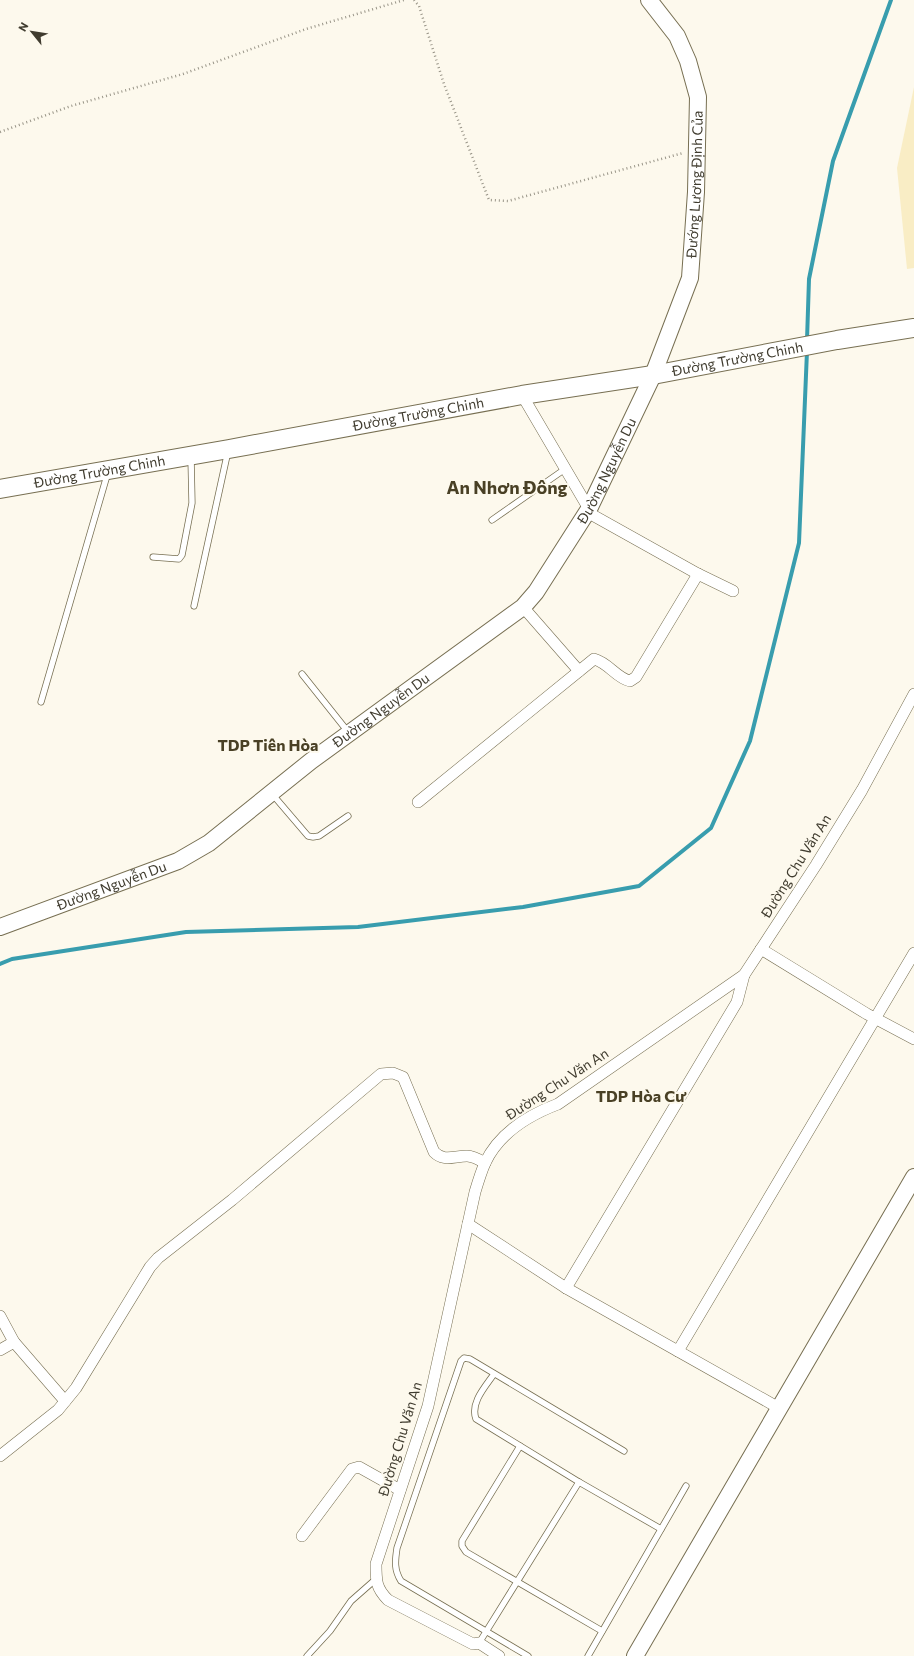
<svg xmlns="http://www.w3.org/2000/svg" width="914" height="1656" viewBox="0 0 914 1656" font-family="Commissioner,sans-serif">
	<rect width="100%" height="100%" fill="#fdf9ed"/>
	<polygon fill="#f9edc5" points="914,87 914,268 907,269 897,168"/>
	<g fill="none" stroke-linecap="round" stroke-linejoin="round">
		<g stroke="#389dae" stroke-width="4">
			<polyline points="807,340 809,279 833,161 891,0"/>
			<polyline points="0,964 12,959 186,932 358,927 523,907 639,886 711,828 750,741 799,543 807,351"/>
		</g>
		<g stroke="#776f52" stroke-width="7">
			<g id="lane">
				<polyline points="492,520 565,469"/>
				<polyline points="153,557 179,559 182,555 192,503 191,458"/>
				<polyline points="194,606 228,451"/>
				<polyline points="302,674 349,733"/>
				<polyline points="41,702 108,472"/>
				<polyline points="273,795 308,836 313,837 319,836 348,816"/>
				<path d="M 494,1374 C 485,1387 470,1403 476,1419 L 579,1482 L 661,1529"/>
				<polyline points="520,1446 462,1541 462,1546 466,1552 602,1631"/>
				<polyline points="479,1643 579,1482"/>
				<polyline points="307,1656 330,1631 351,1601 376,1579"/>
				<path d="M 528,1656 L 401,1581 C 394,1570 395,1561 397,1548 L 461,1361 L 464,1358 L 470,1359 L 624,1451"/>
				<polyline points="588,1656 686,1486"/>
			</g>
		</g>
		<g stroke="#776f52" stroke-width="12">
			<g id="street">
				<polyline points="522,395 589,509"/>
				<polyline points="587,512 698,574 733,591"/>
				<polyline points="523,607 579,671"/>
				<path d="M 418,802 L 594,659 C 609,663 616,678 630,681 L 636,677 L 698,574"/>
				<polyline points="761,949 867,1014 914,1039"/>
				<polyline points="468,1224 566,1288 779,1408"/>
				<polyline points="566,1288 737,1002 744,975"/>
				<polyline points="0,1316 14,1342 65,1401"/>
				<polyline points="0,1350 14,1342"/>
				<polyline points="678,1351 914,953"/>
				<path d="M 0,1456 L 58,1410 L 76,1388 L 150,1267 L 158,1258 L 232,1200 L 381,1074 L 393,1073 L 403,1077 L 434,1152 C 444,1162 454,1156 467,1156 C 473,1156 480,1160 485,1163"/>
				<polyline points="302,1536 352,1469 359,1467 400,1490"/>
				<path d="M 499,1656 L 479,1643 L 473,1644 L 388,1600 C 376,1588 376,1581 376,1564 L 428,1406 L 475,1192 C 478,1182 481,1172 485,1163 C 499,1133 529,1115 558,1104 L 744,975 L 816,865 L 862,790 L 914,694"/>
			</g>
		</g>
		<g stroke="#776f52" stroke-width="18">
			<g id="secondary">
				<path id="s1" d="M 0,927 L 178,861 L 209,843 L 311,761 L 523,607 L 536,592 L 589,509 L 653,375 L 690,278 L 696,192 L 698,97 L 688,61 L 677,36 L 649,0"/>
				<polyline points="635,1656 914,1177"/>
			</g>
		</g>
		<g stroke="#776f52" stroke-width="20">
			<g id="primary">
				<path id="s2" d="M 0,489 L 229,449 L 522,395 L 653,375 L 837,340 L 914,328"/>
			</g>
		</g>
		<g stroke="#999588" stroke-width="2.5" stroke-dasharray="1 3" stroke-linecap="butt">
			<polyline points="414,0 419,6 444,84 489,200 508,201 683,153"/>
			<polyline points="0,132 71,106 183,74 306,29 404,0"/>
		</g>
		<use href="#lane" stroke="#fff" stroke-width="5.5"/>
		<use href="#street" stroke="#fff" stroke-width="11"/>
		<use href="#secondary" stroke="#fff" stroke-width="16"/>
		<use href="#primary" stroke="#fff" stroke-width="18"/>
	</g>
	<g text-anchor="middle" stroke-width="4" stroke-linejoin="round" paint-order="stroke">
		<g font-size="14" fill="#403c2f" stroke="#fdf9ed">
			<text dy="5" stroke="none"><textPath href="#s1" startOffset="1083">Đướng Lương Định Của</textPath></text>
			<text dy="5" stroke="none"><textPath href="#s2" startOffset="749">Đường Trường Chinh</textPath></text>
			<text dy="5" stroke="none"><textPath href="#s2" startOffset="425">Đường Trường Chinh</textPath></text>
			<text dy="5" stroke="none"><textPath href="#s1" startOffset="779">Đường Nguyễn Du</textPath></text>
			<text dy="5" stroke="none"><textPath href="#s2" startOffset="101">Đường Trường Chinh</textPath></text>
			<text dy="5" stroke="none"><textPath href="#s1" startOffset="443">Đường Nguyễn Du</textPath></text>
			<text transform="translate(796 866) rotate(-58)" y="5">Đường Chu Văn An</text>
			<text dy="5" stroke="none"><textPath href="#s1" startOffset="119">Đường Nguyễn Du</textPath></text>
			<text transform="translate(557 1084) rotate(-33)" y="5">Đường Chu Văn An</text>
			<text transform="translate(400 1439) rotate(-73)" y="5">Đường Chu Văn An</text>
		</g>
		<g font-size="16" font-weight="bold" fill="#494025" stroke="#fdf9ed">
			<text x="268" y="751">TDP Tiên Hòa</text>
			<text x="641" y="1102">TDP Hòa Cư</text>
		</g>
		<g font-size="18" font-weight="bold" fill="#494025" stroke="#fdf9ed">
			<text x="507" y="494">An Nhơn Đông</text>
		</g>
	</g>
	<g transform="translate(32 32) rotate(300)" stroke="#fdf9ed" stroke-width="3" paint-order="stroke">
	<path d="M0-3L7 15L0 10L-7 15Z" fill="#403c2f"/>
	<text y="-6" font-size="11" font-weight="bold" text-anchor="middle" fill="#403c2f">N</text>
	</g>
</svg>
